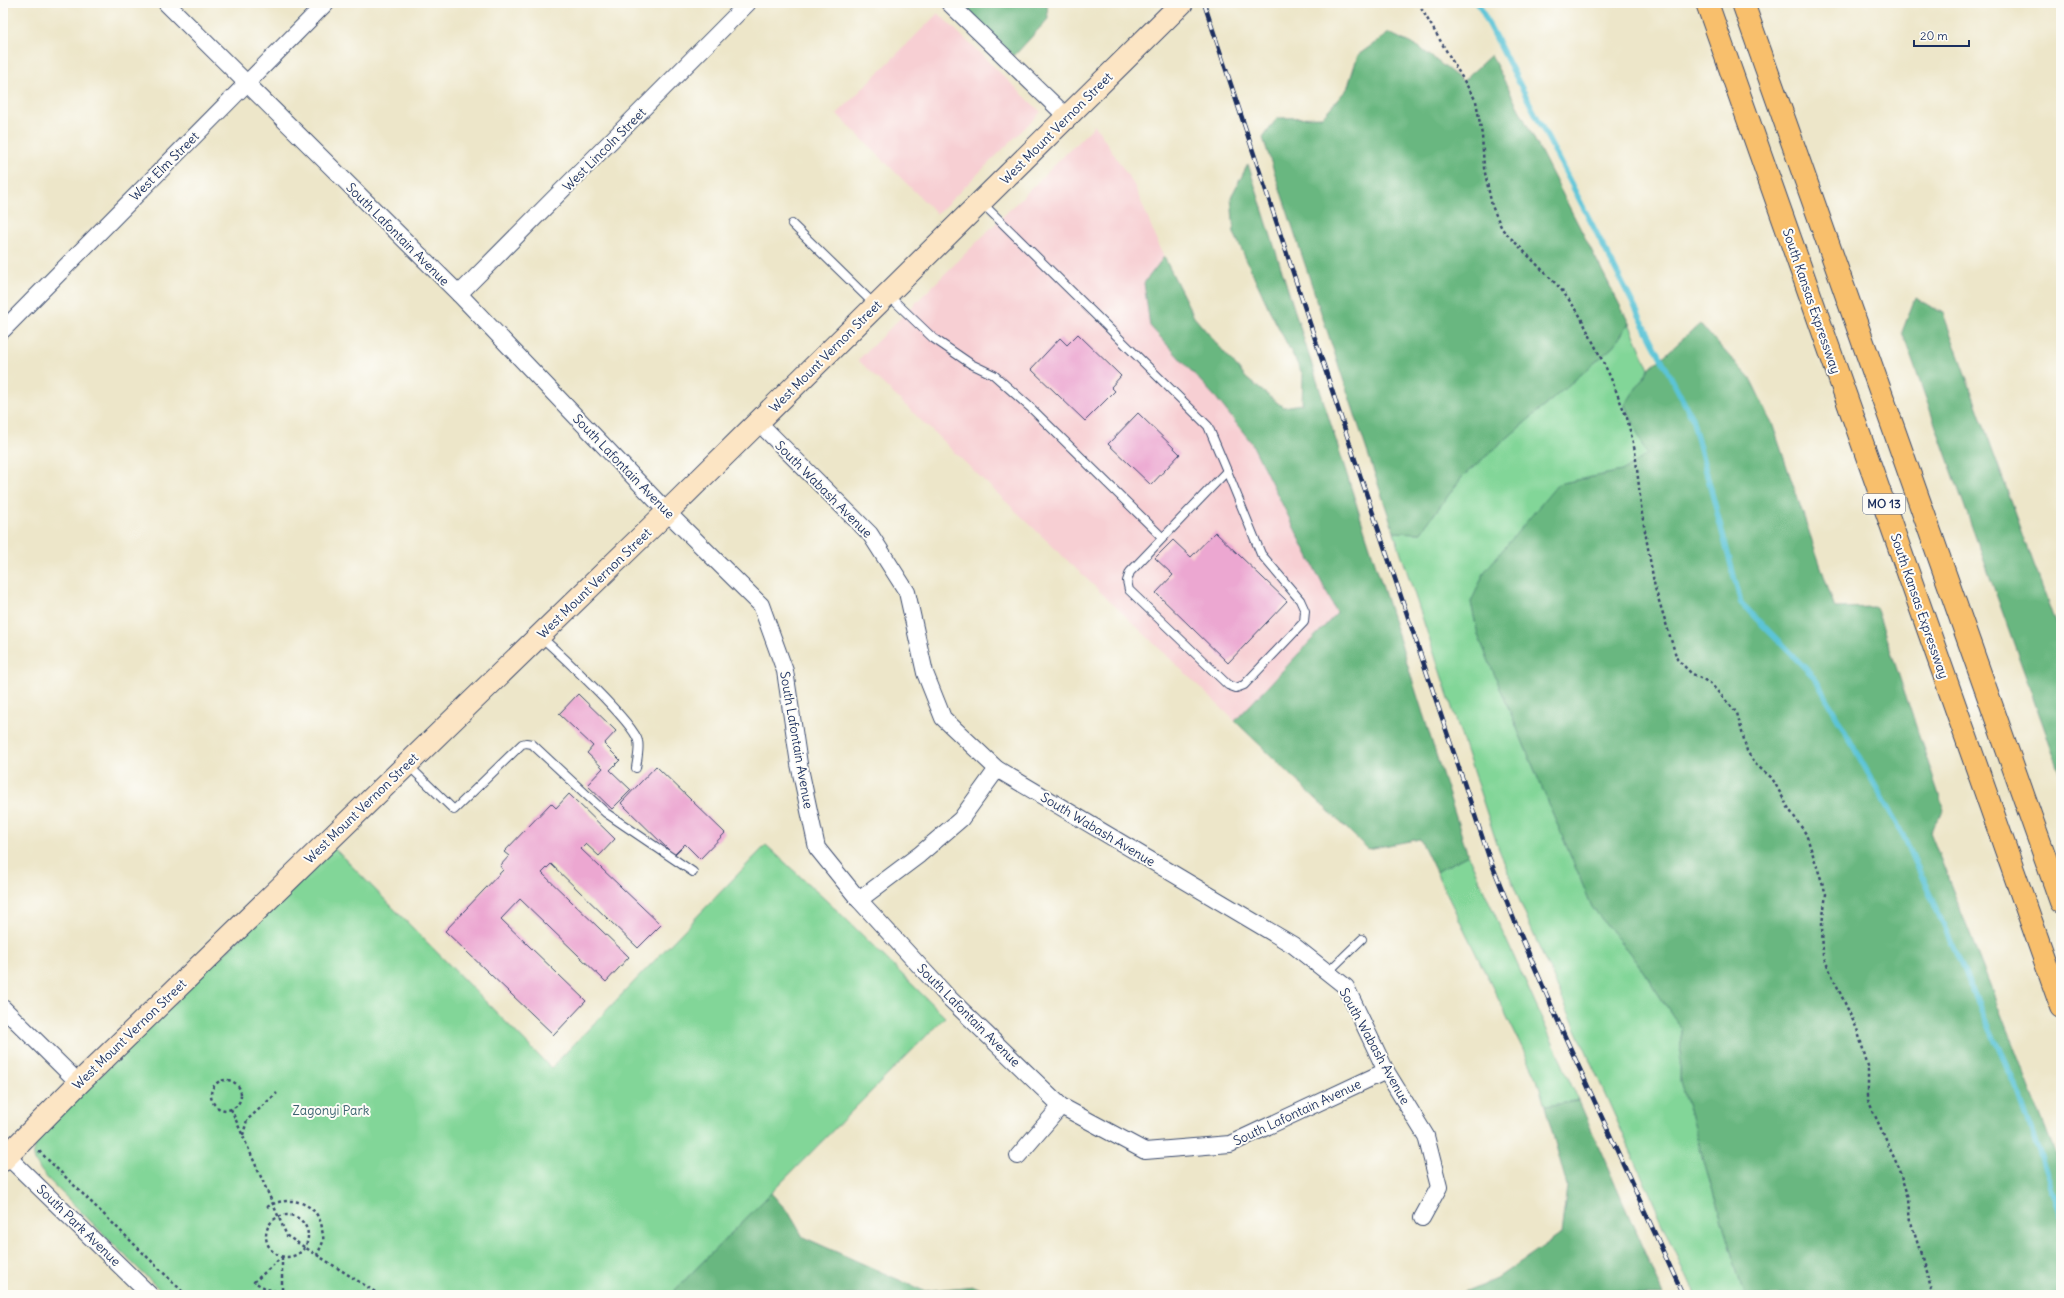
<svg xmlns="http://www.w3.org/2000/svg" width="2064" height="1298" viewBox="0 0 2064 1298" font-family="Delius,sans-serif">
	<rect width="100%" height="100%" fill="#fdfcf7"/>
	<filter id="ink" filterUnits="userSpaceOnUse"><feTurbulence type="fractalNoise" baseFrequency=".025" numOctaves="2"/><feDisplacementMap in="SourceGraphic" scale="8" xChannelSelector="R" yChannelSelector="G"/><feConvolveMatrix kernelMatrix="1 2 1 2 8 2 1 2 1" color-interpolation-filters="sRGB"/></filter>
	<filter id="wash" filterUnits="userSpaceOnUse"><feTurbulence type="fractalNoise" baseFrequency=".012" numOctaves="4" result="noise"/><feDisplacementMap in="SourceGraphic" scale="16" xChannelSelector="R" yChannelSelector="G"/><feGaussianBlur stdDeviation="0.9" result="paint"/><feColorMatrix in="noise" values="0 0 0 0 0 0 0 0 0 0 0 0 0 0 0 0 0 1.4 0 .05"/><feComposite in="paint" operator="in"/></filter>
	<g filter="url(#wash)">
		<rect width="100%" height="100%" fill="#ede6c9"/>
		<g fill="#f7cfd3">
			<polygon points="938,13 1041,112 937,214 837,114"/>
			<polygon points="1095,125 1134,185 1164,257 1144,283 1217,399 1251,442 1337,613 1235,721 858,360"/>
		</g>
		<g fill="#82d698" stroke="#4e827b">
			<polygon points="1629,323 1649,369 1625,405 1648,455 1622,471 1558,484 1471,602 1478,635 1592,907 1637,962 1681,1028 1680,1081 1744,1295 1695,1295 1529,924 1498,847 1394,532 1420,533 1463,476 1614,346"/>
			<path d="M 766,845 L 842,915 L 945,1017 L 670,1295 L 165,1295 L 48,1179 C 34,1162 28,1155 41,1134 L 333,847 L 551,1068 Z"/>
			<polygon points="1468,855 1579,1101 1545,1106 1536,1076 1436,872"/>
		</g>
		<g fill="#69b780" stroke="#42736f">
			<polygon points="961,3 1047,3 1048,19 1014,56"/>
			<polygon points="1389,33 1420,48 1463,81 1491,55 1629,323 1614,346 1463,476 1420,533 1394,532 1263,138 1277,118 1322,117 1347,89 1358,55"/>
			<polygon points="1248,164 1468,855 1436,872 1420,839 1368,849 1235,721 1337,613 1251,442 1217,399 1150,326 1144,283 1164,257 1194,317 1247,379 1283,407 1302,404 1303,375 1270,311 1234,233 1231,197"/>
			<polygon points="1915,298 1943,313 2061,639 2061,775 1902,332"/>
			<polygon points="1700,324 1751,380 1772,423 1835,608 1876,607 1944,810 1930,832 2061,1168 2061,1295 1744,1295 1680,1081 1681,1028 1637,962 1592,907 1478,635 1471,602 1485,571 1558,484 1622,471 1647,455 1625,405 1649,369"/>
			<polygon points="1579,1101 1663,1295 1457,1295 1497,1278 1561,1234 1567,1186 1545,1106"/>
			<polygon points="771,1193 789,1213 803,1237 924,1291 974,1286 995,1295 670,1295"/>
		</g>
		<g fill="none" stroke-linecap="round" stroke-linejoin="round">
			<polyline stroke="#5bc4d7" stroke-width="5.5" points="1478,3 1692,418 1741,603 1815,678 1905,839 2019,1094 2061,1216"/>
		</g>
		<g id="blocks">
			<g fill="#eca7d1">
				<polygon points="1078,334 1121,376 1111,387 1115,391 1085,421 1031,369 1060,338 1067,345"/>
				<polygon points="1138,413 1180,454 1151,485 1108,444"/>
				<polygon points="1215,532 1287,601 1228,663 1156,593 1173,575 1155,558 1173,540 1191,557"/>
				<polygon points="578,694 616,731 604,744 620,760 610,770 631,790 612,809 587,785 603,768 587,753 593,746 559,714"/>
				<polygon points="656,766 725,833 700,859 685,844 674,855 621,803"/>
				<polygon points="569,794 615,839 599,856 586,844 581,849 661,925 638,948 551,864 542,873 629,957 606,982 520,899 501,919 586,1001 554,1035 445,931 503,870 500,866 509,856 504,852 551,803 556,808"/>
			</g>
		</g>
	</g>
	<g filter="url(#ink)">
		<use href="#blocks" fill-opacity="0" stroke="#3a4a6e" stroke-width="1"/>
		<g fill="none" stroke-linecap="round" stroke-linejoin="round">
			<g stroke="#3a4a6e" stroke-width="10">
				<g id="lane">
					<polyline points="981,202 1208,426 1227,471"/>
					<polyline points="792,224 875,305"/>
					<polyline points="888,295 933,338 971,364 994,375 1032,409 1162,537"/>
					<polygon points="1227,471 1261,554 1300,600 1305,611 1304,622 1244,685 1236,688 1228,685 1129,590 1127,581 1130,572"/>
					<path d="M 540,636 C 558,652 634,723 638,741 C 640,748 637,760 636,768"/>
					<polyline points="408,765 454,810 522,744 526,743 532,744 606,813 693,872"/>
					<polyline points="1327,973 1362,939"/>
				</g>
			</g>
			<g stroke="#3a4a6e" stroke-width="18">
				<g id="street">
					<polyline points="166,3 459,294 667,512 761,605 785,671 799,764 817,848 859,900 949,998 1061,1106 1145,1151 1230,1144 1386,1071"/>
					<polyline points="949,3 1067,117"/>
					<polyline points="459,294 748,3"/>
					<polyline points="3,330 326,3"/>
					<polyline points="758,422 870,534 907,592 925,673 943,718 997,769 1293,945 1346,987 1386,1071 1426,1136 1439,1187 1422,1218"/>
					<polyline points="859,900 919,855 961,819 997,769"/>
					<polyline points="3,1008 79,1083"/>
					<polyline points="7,1156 150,1295"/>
					<polyline points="1018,1156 1061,1106"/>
				</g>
			</g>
			<g stroke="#3a4a6e" stroke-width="24">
				<polyline id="secondary" points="3,1160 79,1083 667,512 1182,3"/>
			</g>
			<g stroke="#3a4a6e" stroke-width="24">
				<g id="primary">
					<polyline points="1707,3 2061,1006"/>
					<polyline points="1743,3 2061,902"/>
				</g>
			</g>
			<g stroke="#3a4a6e" stroke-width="2.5" stroke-dasharray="3 3" stroke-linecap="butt">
				<polyline points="1418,3 1476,101 1482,135 1484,168 1492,206 1502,229 1560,288 1578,312 1610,376 1627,418 1635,451 1642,514 1655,588 1677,659 1691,673 1710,683 1737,713 1747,751 1755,764 1772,778 1789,809 1806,834 1826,894 1822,924 1823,956 1857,1029 1868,1066 1868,1100 1901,1173 1909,1198 1911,1222 1931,1287 1936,1295"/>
				<circle cx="226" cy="1095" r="15"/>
				<polyline points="231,1109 287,1236 380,1295"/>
				<polyline points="243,1135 247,1120 277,1093"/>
				<polyline points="39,1151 186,1295"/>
				<path d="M 267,1207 C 288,1194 318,1202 322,1228 C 322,1232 324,1237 323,1241 C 322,1246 319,1250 317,1255"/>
				<circle cx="287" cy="1236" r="21"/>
				<polygon points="282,1257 282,1293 267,1289 254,1282"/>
				<polyline points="272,1295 273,1291"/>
			</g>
			<use href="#lane" stroke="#fff" stroke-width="8"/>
			<use href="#street" stroke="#fff" stroke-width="16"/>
			<use href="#secondary" stroke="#fce5c4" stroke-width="22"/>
			<use href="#primary" stroke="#f8bf6c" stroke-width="22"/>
			<g stroke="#1b2f5e" stroke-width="4.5">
				<polyline id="rail" points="1204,3 1361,478 1489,857 1515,922 1562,1030 1683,1295"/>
			</g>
			<use href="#rail" stroke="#fdfcf7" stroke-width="3" stroke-dasharray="9" stroke-linecap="butt"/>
		</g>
	</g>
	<g text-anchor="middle" stroke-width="4" stroke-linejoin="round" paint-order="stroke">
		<rect fill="#fdfcf7" stroke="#5f6c8c" stroke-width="1" x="1863" y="494" width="42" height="20" rx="3"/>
		<g font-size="12" font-weight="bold" fill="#1b2f5e">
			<text x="1884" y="508">MO 13</text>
		</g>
		<g font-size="13" fill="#1b2f5e" stroke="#fdfcf7">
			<text transform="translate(1056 128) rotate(-45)" y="5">West Mount Vernon Street</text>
			<text transform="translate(604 149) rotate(-45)" y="5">West Lincoln Street</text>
			<text transform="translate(164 166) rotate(-45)" y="5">West Elm Street</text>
			<text transform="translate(398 234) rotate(45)" y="5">South Lafontain Avenue</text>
			<text transform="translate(1812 301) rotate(71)" y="5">South Kansas Expressway</text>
			<text transform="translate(825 356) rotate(-45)" y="5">West Mount Vernon Street</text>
			<text transform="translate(624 466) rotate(46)" y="5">South Lafontain Avenue</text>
			<text transform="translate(824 489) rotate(45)" y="5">South Wabash Avenue</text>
			<text transform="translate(594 583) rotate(-44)" y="5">West Mount Vernon Street</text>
			<text transform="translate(1920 606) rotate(71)" y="5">South Kansas Expressway</text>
			<text transform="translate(797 740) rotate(80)" y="5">South Lafontain Avenue</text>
			<text transform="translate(361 808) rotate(-44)" y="5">West Mount Vernon Street</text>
			<text transform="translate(1098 829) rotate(31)" y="5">South Wabash Avenue</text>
			<text transform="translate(969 1015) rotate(45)" y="5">South Lafontain Avenue</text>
			<text transform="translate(129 1034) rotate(-44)" y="5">West Mount Vernon Street</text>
			<text transform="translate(1375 1046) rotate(61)" y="5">South Wabash Avenue</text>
			<text transform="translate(1297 1112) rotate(-25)" y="5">South Lafontain Avenue</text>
			<text transform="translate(79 1225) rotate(44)" y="5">South Park Avenue</text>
		</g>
		<g font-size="13" fill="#3a616f" stroke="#fdfcf7">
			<text x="331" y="1115">Zagonyi Park</text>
		</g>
	</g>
	<rect width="2064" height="1298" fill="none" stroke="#fdfcf7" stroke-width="16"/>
	<path d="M1914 40v6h55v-6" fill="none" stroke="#1b2f5e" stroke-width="2"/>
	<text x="1920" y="40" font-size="12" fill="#1b2f5e" stroke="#fdfcf7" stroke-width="3" paint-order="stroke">20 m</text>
</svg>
